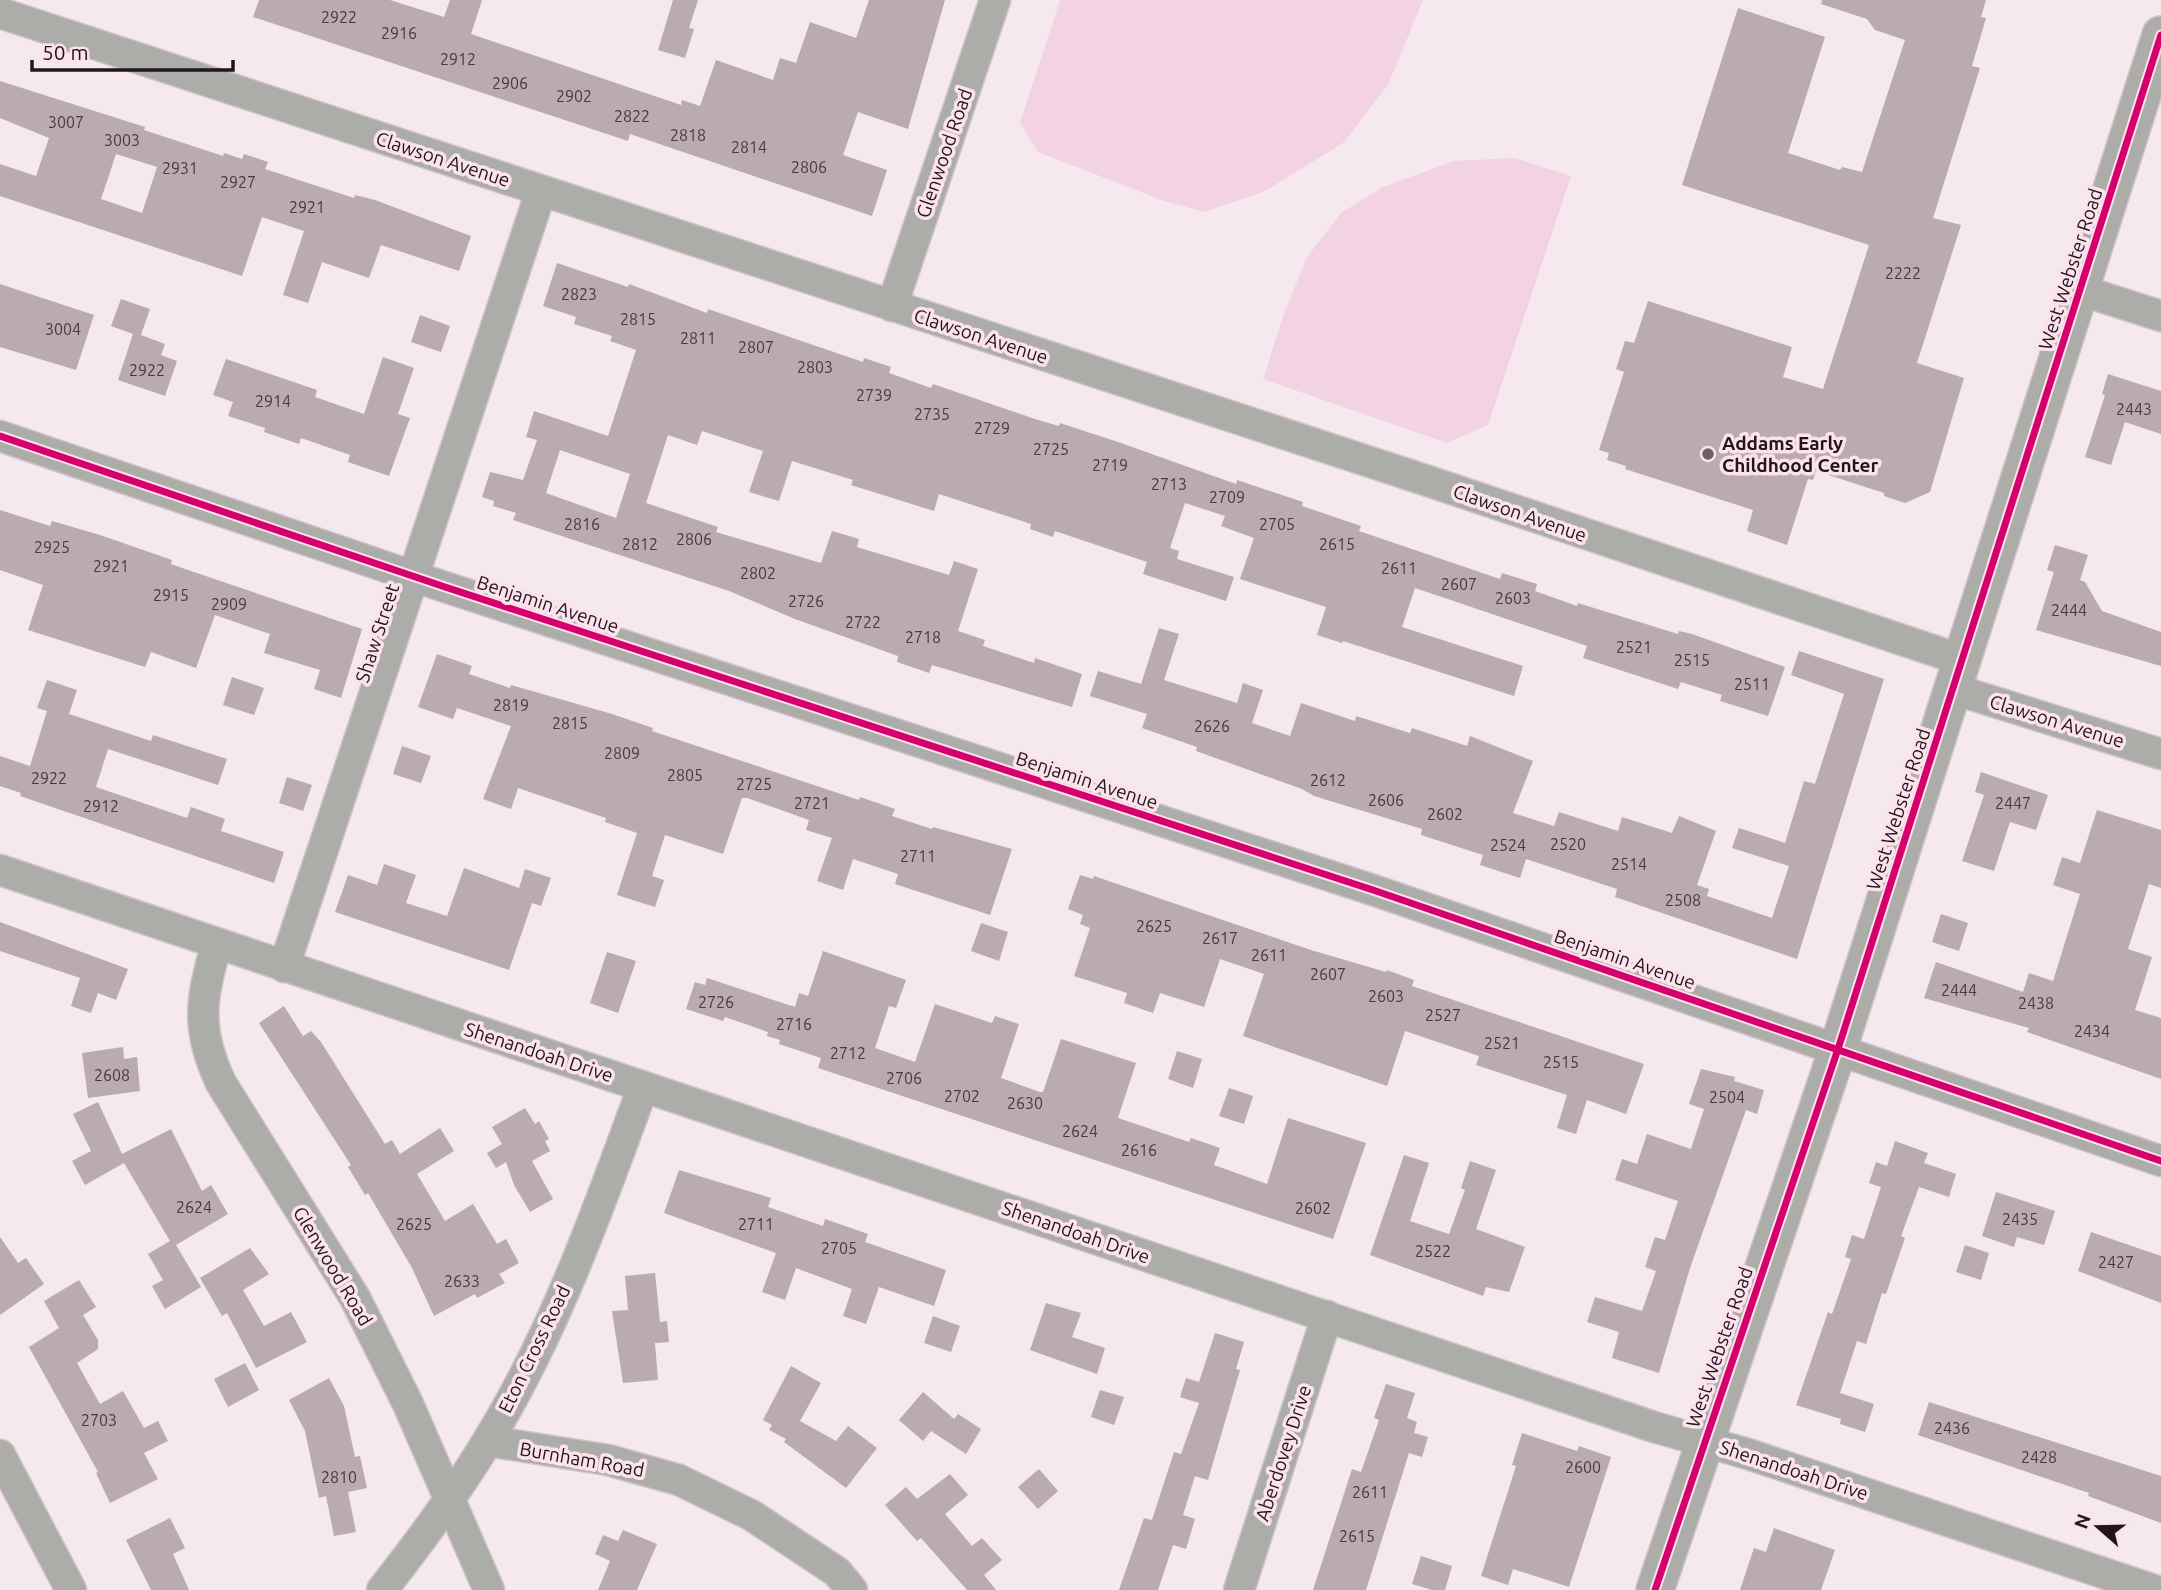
<svg xmlns="http://www.w3.org/2000/svg" width="2161" height="1590" viewBox="0 0 2161 1590" font-family="Ubuntu,sans-serif">
	<rect width="100%" height="100%" fill="#f5e8ee"/>
	<g fill="#f3d3e2">
		<polygon points="1060,0 1423,0 1388,85 1343,143 1263,192 1204,212 1164,201 1038,152 1020,123"/>
		<polygon points="1515,158 1571,176 1488,425 1447,443 1263,379 1285,311 1307,257 1341,213 1383,187 1454,161"/>
	</g>
	<g fill="#baaab2" fill-rule="evenodd">
		<polygon points="259,0 390,0 444,17 450,0 482,0 471,34 681,105 682,100 700,106 716,60 773,80 780,58 796,63 810,22 856,38 869,0 945,0 908,129 858,112 843,155 887,170 872,216 630,134 628,141 253,17"/>
		<polygon points="673,0 698,0 689,28 694,29 685,58 658,50"/>
		<polygon points="1822,0 1986,0 1981,17 1986,18 1972,66 1980,68 1933,218 1961,225 1917,363 1964,378 1930,492 1905,503 1884,496 1884,493 1816,471 1813,480 1808,479 1787,545 1747,531 1753,510 1625,469 1626,466 1607,460 1609,453 1599,450 1624,372 1616,369 1625,341 1634,343 1648,301 1792,347 1783,377 1823,389 1869,245 1682,185 1738,8 1825,37 1788,153 1840,170 1842,167 1862,172 1905,40 1875,30 1867,19 1821,4"/>
		<path d="M 0,81 L 145,127 L 144,130 L 223,156 L 224,153 L 242,159 L 244,154 L 268,162 L 265,169 L 354,198 L 355,195 L 375,200 L 471,236 L 459,271 L 381,245 L 369,278 L 322,262 L 308,303 L 283,295 L 304,231 L 262,217 L 242,276 L 0,196 L 0,164 L 36,176 L 49,138 L 0,118 ZM 116,154 L 157,167 L 142,213 L 101,199 Z"/>
		<path d="M 557,263 L 628,287 L 629,284 L 707,313 L 708,309 L 863,362 L 864,358 L 891,367 L 889,373 L 931,388 L 933,384 L 1038,420 L 1059,426 L 1060,423 L 1118,442 L 1236,484 L 1237,480 L 1303,502 L 1302,506 L 1361,526 L 1359,531 L 1500,579 L 1502,573 L 1537,584 L 1535,591 L 1577,606 L 1578,603 L 1678,634 L 1679,631 L 1692,634 L 1785,667 L 1768,716 L 1720,701 L 1722,695 L 1681,682 L 1678,689 L 1583,658 L 1587,646 L 1415,588 L 1402,627 L 1523,666 L 1514,696 L 1343,641 L 1342,643 L 1317,635 L 1326,607 L 1240,579 L 1254,538 L 1221,526 L 1225,516 L 1185,503 L 1170,548 L 1179,551 L 1177,559 L 1234,577 L 1226,601 L 1143,574 L 1147,562 L 1055,531 L 1053,537 L 1030,529 L 1031,524 L 939,494 L 934,511 L 851,485 L 853,480 L 792,461 L 779,501 L 749,492 L 763,451 L 702,431 L 697,445 L 668,435 L 646,503 L 718,527 L 716,532 L 821,563 L 832,531 L 859,539 L 857,547 L 949,575 L 954,561 L 978,569 L 958,631 L 985,640 L 983,646 L 1034,663 L 1035,658 L 1082,674 L 1072,707 L 932,665 L 929,673 L 897,662 L 898,656 L 795,619 L 729,591 L 513,520 L 516,513 L 493,506 L 494,501 L 482,497 L 490,472 L 523,480 L 537,440 L 526,437 L 534,411 L 608,436 L 636,350 L 610,341 L 612,336 L 574,324 L 576,317 L 543,306 ZM 560,450 L 630,474 L 616,518 L 546,493 Z"/>
		<polygon points="0,284 94,315 76,370 0,347"/>
		<polygon points="121,299 150,309 141,335 165,344 161,355 177,361 165,396 118,380 133,334 111,326"/>
		<polygon points="420,315 450,326 441,352 411,342"/>
		<polygon points="383,357 414,368 398,414 410,418 389,476 348,462 350,455 301,438 299,444 264,432 265,428 228,416 233,402 213,395 226,359 317,390 315,397 364,414"/>
		<polygon points="2108,374 2161,391 2161,434 2125,422 2111,465 2085,457 2105,395 2102,394"/>
		<polygon points="0,510 50,526 52,521 100,535 172,560 171,564 185,569 362,629 341,698 314,689 320,670 264,653 270,634 215,615 196,668 151,652 145,667 28,630 43,585 0,570"/>
		<polygon points="2055,545 2088,555 2080,580 2085,582 2102,611 2161,632 2161,666 2036,630 2054,572 2047,570"/>
		<polygon points="1159,628 1179,634 1164,680 1237,703 1243,683 1263,690 1252,723 1290,736 1301,703 1355,721 1356,716 1410,733 1412,728 1467,746 1470,736 1533,761 1513,813 1554,826 1559,812 1618,831 1622,817 1672,833 1679,816 1716,831 1697,885 1709,889 1707,896 1772,918 1789,866 1732,848 1739,828 1785,843 1804,781 1815,784 1844,694 1791,675 1799,651 1884,679 1797,959 1615,897 1617,889 1526,859 1520,878 1480,865 1483,855 1421,835 1422,829 1314,796 1302,789 1196,751 1197,747 1142,728 1147,714 1090,696 1098,671 1141,684"/>
		<polygon points="437,654 472,666 469,674 510,688 511,685 612,714 653,728 652,731 859,800 860,797 895,809 892,816 932,829 933,827 1012,849 990,915 895,884 898,874 853,859 843,890 817,881 832,838 806,830 809,820 747,798 742,798 723,854 665,835 652,876 664,880 655,907 617,895 637,833 605,822 606,818 518,788 511,809 483,799 511,726 457,708 453,719 418,707"/>
		<polygon points="232,677 264,688 254,715 223,705"/>
		<polygon points="47,680 77,690 69,714 151,741 153,735 227,759 218,785 108,749 96,787 187,818 191,807 225,819 221,831 284,852 274,883 20,796 21,793 0,786 0,756 30,766 47,711 37,708"/>
		<polygon points="402,746 431,756 421,783 393,774"/>
		<polygon points="1981,772 2048,795 2036,830 2010,822 1994,871 1962,861 1984,795 1975,792"/>
		<polygon points="287,777 312,785 303,811 279,803"/>
		<polygon points="2097,810 2161,830 2161,888 2149,884 2128,949 2152,957 2135,1010 2161,1018 2161,1079 2027,1032 2029,1028 1924,998 1936,962 2023,992 2029,973 2053,981 2080,894 2053,885 2062,857 2080,863"/>
		<polygon points="384,864 416,875 406,903 447,916 464,868 519,888 525,869 551,878 541,906 532,903 509,970 335,912 348,875 377,885"/>
		<polygon points="1080,875 1093,879 1094,876 1311,950 1386,972 1387,970 1414,980 1412,986 1644,1064 1626,1114 1587,1100 1576,1134 1557,1128 1567,1095 1476,1065 1479,1056 1405,1031 1387,1086 1243,1036 1264,974 1220,959 1204,1007 1160,993 1153,1013 1124,1003 1127,993 1074,976 1090,928 1080,924 1083,915 1068,909"/>
		<polygon points="1941,914 1968,923 1959,951 1932,942"/>
		<polygon points="0,922 128,969 116,1000 98,993 91,1013 71,1006 80,978 0,951"/>
		<polygon points="981,923 1008,932 999,961 971,951"/>
		<polygon points="823,951 906,980 896,1008 889,1006 875,1048 915,1062 935,1004 992,1023 995,1016 1019,1024 1001,1078 1040,1092 1043,1092 1061,1039 1136,1063 1118,1118 1189,1142 1191,1138 1220,1148 1214,1165 1267,1184 1288,1118 1366,1143 1333,1239 818,1068 821,1058 779,1044 780,1040 767,1036 768,1032 725,1017 723,1021 686,1009 695,982 705,985 707,978 795,1007 799,993 808,996"/>
		<polygon points="607,952 636,961 618,1013 590,1003"/>
		<polygon points="284,1006 303,1036 311,1031 321,1042 385,1144 392,1140 400,1154 440,1128 454,1151 417,1174 445,1221 473,1204 497,1244 506,1239 519,1263 499,1274 505,1283 477,1298 475,1294 434,1316 412,1268 368,1193 365,1195 348,1167 351,1165 259,1023"/>
		<polygon points="123,1047 124,1059 137,1057 140,1091 88,1098 82,1053"/>
		<polygon points="1177,1051 1202,1059 1193,1088 1168,1079"/>
		<polygon points="1701,1069 1735,1077 1734,1081 1764,1090 1757,1114 1746,1110 1690,1268 1659,1373 1612,1358 1619,1332 1587,1322 1595,1297 1642,1311 1656,1271 1645,1267 1655,1237 1665,1240 1678,1201 1615,1180 1622,1159 1637,1164 1647,1134 1691,1149 1704,1109 1689,1104"/>
		<polygon points="1229,1088 1253,1096 1244,1124 1219,1116"/>
		<polygon points="98,1102 122,1154 171,1129 202,1191 211,1185 228,1214 176,1245 201,1287 165,1309 152,1286 163,1280 148,1254 170,1241 124,1163 85,1185 72,1161 91,1151 73,1114"/>
		<polygon points="525,1108 535,1124 539,1121 549,1139 545,1141 550,1151 532,1161 553,1199 530,1212 514,1185 506,1162 496,1168 487,1153 502,1144 492,1127"/>
		<polygon points="1895,1141 1928,1153 1924,1163 1956,1174 1949,1197 1919,1187 1901,1236 1905,1238 1886,1294 1882,1293 1866,1344 1857,1341 1840,1393 1874,1404 1865,1432 1840,1424 1841,1419 1796,1405 1828,1312 1832,1314 1851,1259 1845,1257 1852,1235 1864,1239 1881,1187 1869,1183 1876,1162 1887,1166"/>
		<polygon points="1404,1155 1429,1163 1410,1221 1449,1234 1465,1190 1461,1188 1470,1161 1496,1170 1476,1229 1525,1247 1509,1292 1486,1287 1483,1296 1370,1255"/>
		<polygon points="679,1170 771,1198 768,1207 823,1226 825,1219 868,1234 865,1242 946,1270 934,1306 879,1287 866,1324 843,1316 852,1289 796,1268 785,1300 762,1292 776,1253 664,1213"/>
		<polygon points="1996,1192 2055,1211 2044,1245 2017,1237 2014,1247 1982,1236"/>
		<polygon points="2091,1232 2161,1256 2161,1303 2078,1271"/>
		<polygon points="0,1237 18,1263 26,1258 44,1284 0,1315"/>
		<polygon points="1965,1245 1989,1253 1981,1280 1956,1272"/>
		<polygon points="250,1248 269,1274 243,1290 264,1326 291,1312 307,1342 256,1368 227,1313 222,1316 200,1278"/>
		<polygon points="655,1273 660,1322 667,1321 669,1342 655,1343 658,1380 623,1383 612,1311 628,1310 625,1276"/>
		<polygon points="79,1280 96,1307 83,1315 98,1340 98,1349 77,1363 100,1404 123,1391 144,1428 158,1421 168,1441 144,1453 158,1479 110,1503 96,1473 98,1472 29,1347 59,1328 44,1301"/>
		<polygon points="1046,1303 1081,1313 1072,1337 1105,1348 1097,1374 1030,1350"/>
		<polygon points="933,1316 960,1326 951,1352 924,1343"/>
		<polygon points="1215,1333 1244,1342 1236,1369 1240,1370 1208,1480 1195,1476 1183,1515 1195,1519 1186,1549 1173,1545 1158,1590 1119,1590 1144,1518 1152,1520 1174,1452 1181,1454 1199,1403 1180,1397 1186,1378 1199,1382"/>
		<polygon points="245,1363 259,1390 228,1407 214,1379"/>
		<polygon points="791,1366 821,1383 800,1421 836,1441 848,1426 877,1448 846,1488 784,1442 786,1439 769,1430 772,1425 763,1420"/>
		<polygon points="329,1378 344,1406 355,1457 360,1456 367,1488 348,1492 356,1532 334,1536 326,1496 319,1498 305,1431 289,1400"/>
		<polygon points="1386,1384 1415,1393 1407,1418 1417,1422 1414,1433 1428,1437 1422,1457 1409,1453 1366,1590 1313,1590 1352,1469 1361,1472 1379,1420 1374,1418"/>
		<polygon points="1100,1390 1124,1397 1114,1425 1091,1417"/>
		<polygon points="923,1392 954,1419 958,1414 981,1429 966,1454 931,1431 923,1441 899,1420"/>
		<polygon points="1929,1402 2161,1476 2161,1523 2088,1496 2089,1493 1918,1435"/>
		<polygon points="1522,1433 1577,1451 1579,1446 1611,1457 1569,1587 1513,1569 1508,1585 1481,1576 1516,1466 1512,1465"/>
		<polygon points="1039,1469 1058,1491 1038,1509 1018,1487"/>
		<polygon points="950,1474 968,1495 945,1514 972,1546 982,1538 1002,1560 984,1575 996,1590 967,1590 921,1538 917,1541 885,1505 906,1487 917,1499"/>
		<polygon points="170,1518 185,1548 173,1554 189,1590 151,1590 126,1540"/>
		<polygon points="1774,1528 1835,1550 1821,1590 1740,1590 1754,1548 1766,1552"/>
		<polygon points="623,1530 657,1544 637,1590 598,1590 610,1561 595,1554 603,1535 618,1541"/>
		<polygon points="1421,1556 1452,1566 1445,1590 1432,1590 1412,1584"/>
	</g>
	<g fill="none" stroke-linecap="round" stroke-linejoin="round">
		<g stroke="#cec3c8" stroke-width="33">
			<g id="minor">
				<polyline points="0,13 1428,481 1962,660"/>
				<polyline points="2080,290 2161,316"/>
				<polyline points="892,306 995,0"/>
				<polyline points="0,436 445,587 1373,890 2161,1161"/>
				<polyline points="1953,689 2161,754"/>
				<polyline points="0,870 1654,1427 1748,1454 2154,1590"/>
				<path d="M 217,944 C 200,998 196,1030 221,1083 L 355,1298 L 408,1404 L 489,1590"/>
				<polyline points="284,967 541,191"/>
				<polyline points="488,1441 608,1460 679,1480 751,1515 837,1572 852,1590"/>
				<polyline points="0,1455 71,1590"/>
				<path d="M 382,1590 C 419,1543 456,1493 487,1442 C 555,1332 599,1207 643,1087"/>
				<polyline points="1239,1590 1327,1316"/>
			</g>
		</g>
		<g stroke="#cec3c8" stroke-width="40">
			<polyline id="tertiary" points="1655,1590 1838,1049 2161,35"/>
		</g>
		<use href="#minor" stroke="#acaca8" stroke-width="30"/>
		<use href="#tertiary" stroke="#acaca8" stroke-width="37"/>
		<g stroke="#fbe2ed" stroke-width="11">
			<g id="cycleway">
				<polyline points="0,436 445,587 1373,890 2161,1161"/>
				<polyline points="1655,1590 1838,1049 2161,35"/>
			</g>
		</g>
		<use href="#cycleway" stroke="#d6006c" stroke-width="7"/>
	</g>
	<circle fill="#6b6066" stroke="#fbe2ed" stroke-width="2.5" cx="1708" cy="454" r="7"/>
	<g text-anchor="middle" stroke-width="7" stroke-linejoin="round" paint-order="stroke">
		<g font-size="16" fill="#473b42">
			<text x="339" y="23">2922</text>
			<text x="399" y="39">2916</text>
			<text x="458" y="65">2912</text>
			<text x="510" y="89">2906</text>
			<text x="574" y="102">2902</text>
			<text x="632" y="122">2822</text>
			<text x="66" y="128">3007</text>
			<text x="688" y="141">2818</text>
			<text x="122" y="146">3003</text>
			<text x="749" y="153">2814</text>
			<text x="809" y="173">2806</text>
			<text x="180" y="174">2931</text>
			<text x="238" y="188">2927</text>
			<text x="307" y="213">2921</text>
			<text x="1903" y="279">2222</text>
			<text x="579" y="300">2823</text>
			<text x="638" y="325">2815</text>
			<text x="63" y="335">3004</text>
			<text x="698" y="344">2811</text>
			<text x="756" y="353">2807</text>
			<text x="815" y="373">2803</text>
			<text x="147" y="376">2922</text>
			<text x="874" y="401">2739</text>
			<text x="273" y="407">2914</text>
			<text x="2134" y="415">2443</text>
			<text x="932" y="420">2735</text>
			<text x="992" y="434">2729</text>
			<text x="1051" y="455">2725</text>
			<text x="1110" y="471">2719</text>
			<text x="1169" y="490">2713</text>
			<text x="1227" y="503">2709</text>
			<text x="582" y="530">2816</text>
			<text x="1277" y="530">2705</text>
			<text x="694" y="545">2806</text>
			<text x="640" y="550">2812</text>
			<text x="1337" y="550">2615</text>
			<text x="52" y="553">2925</text>
			<text x="111" y="572">2921</text>
			<text x="1399" y="574">2611</text>
			<text x="758" y="579">2802</text>
			<text x="1459" y="590">2607</text>
			<text x="171" y="601">2915</text>
			<text x="1513" y="604">2603</text>
			<text x="806" y="607">2726</text>
			<text x="229" y="610">2909</text>
			<text x="2069" y="616">2444</text>
			<text x="863" y="628">2722</text>
			<text x="923" y="643">2718</text>
			<text x="1634" y="653">2521</text>
			<text x="1692" y="666">2515</text>
			<text x="1752" y="690">2511</text>
			<text x="511" y="711">2819</text>
			<text x="570" y="729">2815</text>
			<text x="1212" y="732">2626</text>
			<text x="622" y="759">2809</text>
			<text x="685" y="781">2805</text>
			<text x="49" y="784">2922</text>
			<text x="1328" y="786">2612</text>
			<text x="754" y="790">2725</text>
			<text x="1386" y="806">2606</text>
			<text x="812" y="809">2721</text>
			<text x="2013" y="809">2447</text>
			<text x="101" y="812">2912</text>
			<text x="1445" y="820">2602</text>
			<text x="1568" y="850">2520</text>
			<text x="1508" y="851">2524</text>
			<text x="918" y="862">2711</text>
			<text x="1629" y="870">2514</text>
			<text x="1683" y="906">2508</text>
			<text x="1154" y="932">2625</text>
			<text x="1220" y="944">2617</text>
			<text x="1269" y="961">2611</text>
			<text x="1328" y="980">2607</text>
			<text x="1959" y="996">2444</text>
			<text x="1386" y="1002">2603</text>
			<text x="716" y="1008">2726</text>
			<text x="2036" y="1009">2438</text>
			<text x="1443" y="1021">2527</text>
			<text x="794" y="1030">2716</text>
			<text x="2092" y="1037">2434</text>
			<text x="1502" y="1049">2521</text>
			<text x="848" y="1059">2712</text>
			<text x="1561" y="1068">2515</text>
			<text x="112" y="1081">2608</text>
			<text x="904" y="1084">2706</text>
			<text x="962" y="1102">2702</text>
			<text x="1727" y="1103">2504</text>
			<text x="1025" y="1109">2630</text>
			<text x="1080" y="1137">2624</text>
			<text x="1139" y="1156">2616</text>
			<text x="194" y="1213">2624</text>
			<text x="1313" y="1214">2602</text>
			<text x="2020" y="1225">2435</text>
			<text x="414" y="1230">2625</text>
			<text x="756" y="1230">2711</text>
			<text x="839" y="1254">2705</text>
			<text x="1433" y="1257">2522</text>
			<text x="2116" y="1268">2427</text>
			<text x="462" y="1287">2633</text>
			<text x="99" y="1426">2703</text>
			<text x="1952" y="1434">2436</text>
			<text x="2039" y="1463">2428</text>
			<text x="1583" y="1473">2600</text>
			<text x="339" y="1483">2810</text>
			<text x="1370" y="1498">2611</text>
			<text x="1357" y="1542">2615</text>
		</g>
		<g font-size="19" fill="#21161c" stroke="#fbe2ed">
			<text transform="translate(944 153) rotate(-71)" y="7">Glenwood Road</text>
			<text transform="translate(443 159) rotate(18)" y="7">Clawson Avenue</text>
			<text transform="translate(2070 269) rotate(-72)" y="7">West Webster Road</text>
			<text transform="translate(981 336) rotate(18)" y="7">Clawson Avenue</text>
			<text transform="translate(1520 513) rotate(19)" y="7">Clawson Avenue</text>
			<text transform="translate(548 604) rotate(18)" y="7">Benjamin Avenue</text>
			<text transform="translate(377 633) rotate(-72)" y="7">Shaw Street</text>
			<text transform="translate(2057 721) rotate(17)" y="7">Clawson Avenue</text>
			<text transform="translate(1087 780) rotate(18)" y="7">Benjamin Avenue</text>
			<text transform="translate(1898 809) rotate(-72)" y="7">West Webster Road</text>
			<text transform="translate(1625 959) rotate(19)" y="7">Benjamin Avenue</text>
			<text transform="translate(539 1052) rotate(18)" y="7">Shenandoah Drive</text>
			<text transform="translate(1076 1232) rotate(19)" y="7">Shenandoah Drive</text>
			<text transform="translate(333 1266) rotate(59)" y="7">Glenwood Road</text>
			<text transform="translate(1719 1347) rotate(-71)" y="7">West Webster Road</text>
			<text transform="translate(534 1349) rotate(-64)" y="7">Eton Cross Road</text>
			<text transform="translate(1283 1453) rotate(-72)" y="7">Aberdovey Drive</text>
			<text transform="translate(582 1459) rotate(10)" y="7">Burnham Road</text>
			<text transform="translate(1794 1470) rotate(18)" y="7">Shenandoah Drive</text>
		</g>
		<g font-size="19" font-weight="bold" fill="#21161c" stroke="#fbe2ed" text-anchor="start">
			<text x="1722" y="450">Addams Early<tspan x="1722" dy="22">Childhood Center</tspan></text>
		</g>
	</g>
	<g transform="translate(2098 1527) rotate(290)" stroke="#fbe2ed" stroke-width="5" paint-order="stroke">
	<path d="M0-5L12 26L0 18L-12 26Z" fill="#21161c"/>
	<text y="-10" font-size="19" font-weight="bold" text-anchor="middle" fill="#21161c">N</text>
	</g>
	<path d="M32 60v10h201v-10" fill="none" stroke="#21161c" stroke-width="3.5"/>
	<text x="42" y="60" font-size="21" fill="#21161c" stroke="#fbe2ed" stroke-width="5" paint-order="stroke">50 m</text>
</svg>
